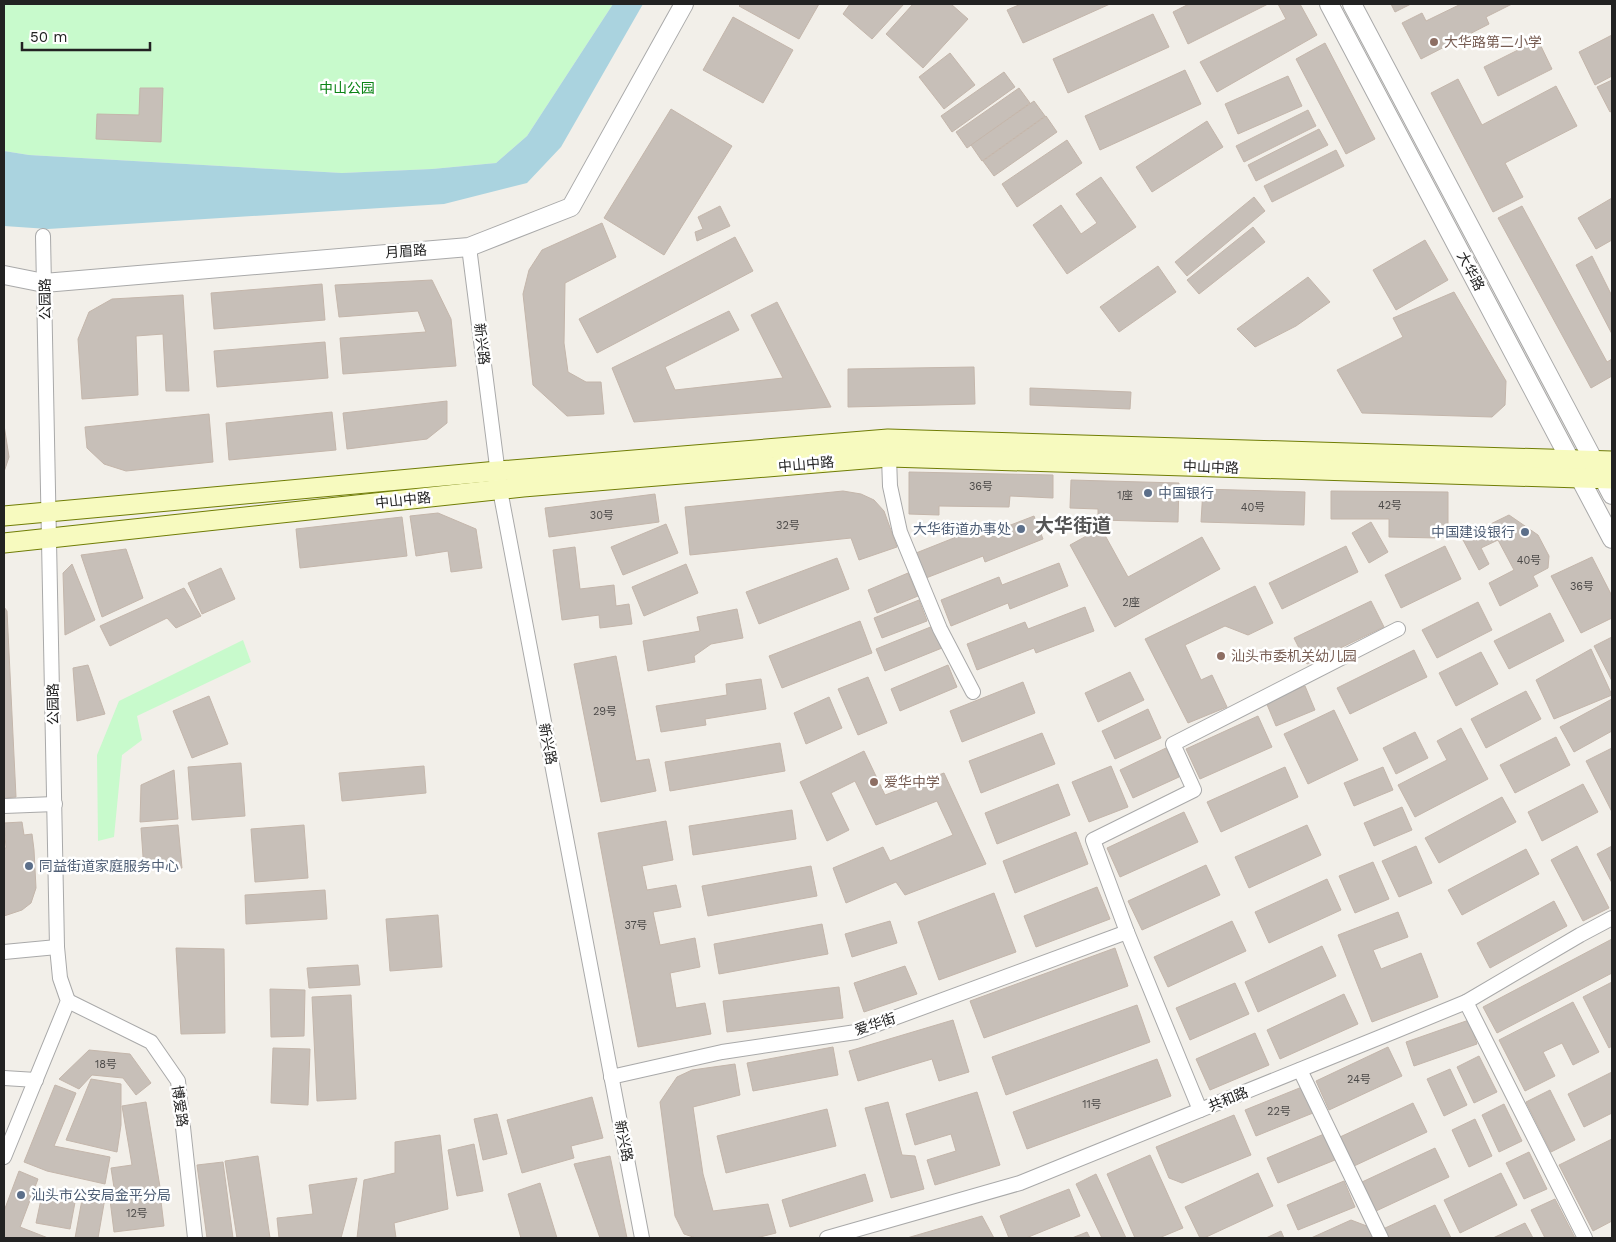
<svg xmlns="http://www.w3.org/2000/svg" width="1616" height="1242" viewBox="0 0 1616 1242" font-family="'Work Sans','Noto Sans SC',sans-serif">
	<rect width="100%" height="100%" fill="#f2efe9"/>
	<g fill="#c8facc">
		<polygon points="4,4 613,4 527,136 496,163 432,169 342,173 29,155 4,151"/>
		<polygon points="243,640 251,662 137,716 142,740 122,755 114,837 98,841 97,755 119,701"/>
	</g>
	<polygon fill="#aad3df" points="613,4 643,4 561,147 527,183 444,204 48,229 4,226 4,151 29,155 342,173 432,169 496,163 527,136"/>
	<g fill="#c7bfb8" stroke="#c4b6ab">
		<polygon points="741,4 819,4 799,39 739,6"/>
		<polygon points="850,4 904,4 872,39 843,14"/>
		<polygon points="913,4 951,4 968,19 923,68 886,34"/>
		<polygon points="1021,4 1110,4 1023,43 1007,10"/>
		<polygon points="1189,4 1268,4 1188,44 1173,12"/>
		<polygon points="1278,4 1300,4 1317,35 1217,92 1200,62 1286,19"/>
		<polygon points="1391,4 1411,4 1395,12"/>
		<polygon points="1461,4 1512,4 1486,17 1489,24 1421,59 1402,23 1422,13 1426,21"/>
		<polygon points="1153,14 1169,47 1068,93 1053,59"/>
		<polygon points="733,17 793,50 763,103 703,70"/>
		<polygon points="1612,35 1612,76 1595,85 1579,52"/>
		<polygon points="1538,40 1552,69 1498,96 1484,67"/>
		<polygon points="1325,43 1375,139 1346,154 1296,59"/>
		<polygon points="950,53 975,85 944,109 919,77"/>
		<polygon points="1185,70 1201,104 1100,150 1085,116"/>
		<polygon points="1004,72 1015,87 952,132 941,116"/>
		<polygon points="1288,76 1302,106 1238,134 1225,104"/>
		<polygon points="1458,79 1482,125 1556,86 1577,126 1505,163 1523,197 1493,212 1431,93"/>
		<polygon points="1612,80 1612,111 1610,112 1597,87"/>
		<polygon points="140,88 163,88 161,142 96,139 97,114 139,115"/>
		<polygon points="1019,88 1030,103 967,148 956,132"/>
		<polygon points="1034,101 1045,116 982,161 971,145"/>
		<polygon points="671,109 732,146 664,255 604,218"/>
		<polygon points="1308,110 1316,126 1244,162 1236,146"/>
		<polygon points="1046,116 1057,132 994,176 983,161"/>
		<polygon points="1207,121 1223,147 1152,192 1136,167"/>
		<polygon points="1319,129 1328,145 1256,181 1248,165"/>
		<polygon points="1067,140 1082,163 1017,207 1002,184"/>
		<polygon points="1336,150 1344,166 1272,202 1264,186"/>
		<polygon points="1101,177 1136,227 1067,274 1033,225 1061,205 1081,234 1097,223 1076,194"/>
		<polygon points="1254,197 1265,211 1187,276 1175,262"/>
		<polygon points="1612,198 1612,240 1596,249 1578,218"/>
		<polygon points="720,206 730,226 697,241 695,232 703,229 698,217"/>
		<polygon points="1522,206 1607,362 1612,359 1612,376 1591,388 1498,218"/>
		<polygon points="602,223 616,257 565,283 564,343 568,372 586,382 601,382 604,414 567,416 533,385 523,294 529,270 542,250"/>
		<polygon points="1253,227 1265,242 1199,294 1187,280"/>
		<polygon points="735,237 753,271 597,353 579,319"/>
		<polygon points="1425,240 1448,280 1396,310 1373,270"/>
		<polygon points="1592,256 1612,296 1612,334 1576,265"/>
		<polygon points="1158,266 1176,292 1119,332 1100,307"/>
		<polygon points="1308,277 1330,302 1296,326 1255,347 1237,329"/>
		<polygon points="432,280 451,319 456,366 343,374 340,338 426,332 418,311 339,317 335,285"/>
		<polygon points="322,284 325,320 214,329 211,293"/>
		<polygon points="1454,292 1506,381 1505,405 1492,417 1362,413 1337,370 1403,337 1393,318"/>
		<polygon points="183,295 189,391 166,391 163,334 136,336 138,395 82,399 78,339 89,312 112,299"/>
		<polygon points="777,302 831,407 634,422 612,368 729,311 739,330 665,367 675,390 783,378 751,315"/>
		<polygon points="325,342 328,378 217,387 214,351"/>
		<polygon points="974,367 975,404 848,407 848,369"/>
		<polygon points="1030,388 1131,392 1130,409 1030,405"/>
		<polygon points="447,401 447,423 427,439 347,449 343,413"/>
		<polygon points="332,412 336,450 229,460 226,423"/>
		<polygon points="209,414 213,462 126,471 104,464 87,448 85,427"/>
		<polygon points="4,425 9,457 4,472"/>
		<polygon points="909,472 1053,475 1053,498 1010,496 1009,507 939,506 939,515 909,514"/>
		<polygon points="1071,480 1179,483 1178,522 1098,520 1098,509 1070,508"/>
		<polygon points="1203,489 1305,492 1304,525 1201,522"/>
		<polygon points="843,491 861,494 874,500 884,511 897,547 859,560 851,538 690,555 685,507"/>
		<polygon points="1331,491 1448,492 1448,526 1438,526 1438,538 1389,537 1389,519 1331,519"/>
		<polygon points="655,494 659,522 549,537 545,508"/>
		<polygon points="438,513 476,529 482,568 451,572 448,551 416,556 410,516"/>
		<polygon points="1509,515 1538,535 1549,556 1548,568 1533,576 1538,586 1500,606 1489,583 1514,570 1498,540 1481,548 1489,564 1479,570 1462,538"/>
		<polygon points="1034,516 1043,539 985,562 983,556 926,578 916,553 974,530 977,538"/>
		<polygon points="402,517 407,556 300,568 296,529"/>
		<polygon points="1371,522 1388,552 1369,563 1352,533"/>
		<polygon points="666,524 678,553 623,575 611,547"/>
		<polygon points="1101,528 1128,577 1202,537 1220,569 1115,627 1070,545"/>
		<polygon points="1346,546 1358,572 1282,609 1269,583"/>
		<polygon points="1445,546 1461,579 1401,608 1385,575"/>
		<polygon points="575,547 580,589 614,585 616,606 629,604 632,624 600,628 599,615 562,620 553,550"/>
		<polygon points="126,549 143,598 102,617 81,555"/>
		<polygon points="1592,557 1612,596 1612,618 1581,633 1551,576"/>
		<polygon points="837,558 849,589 759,624 746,592"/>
		<polygon points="1059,563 1068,586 1010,609 1008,603 951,626 941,600 999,577 1002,585"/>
		<polygon points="72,564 95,620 65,635 63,573"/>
		<polygon points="686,564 698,593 644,616 632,587"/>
		<polygon points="221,568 235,599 202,614 188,583"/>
		<polygon points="908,573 918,596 877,613 868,590"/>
		<polygon points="1255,586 1273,623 1248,635 1225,626 1185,645 1201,680 1212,675 1227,707 1188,723 1145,639"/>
		<polygon points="184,588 201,616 176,628 167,618 110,646 100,626"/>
		<polygon points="919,600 927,621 882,638 874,618"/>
		<polygon points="1371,601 1384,627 1307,664 1294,638"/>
		<polygon points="1478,602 1492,630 1437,658 1422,630"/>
		<polygon points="4,607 7,611 16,797 4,798"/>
		<polygon points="1085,607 1094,631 1036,653 1034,648 977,670 967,644 1025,622 1028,629"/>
		<polygon points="737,609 743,638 711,644 694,656 695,662 648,671 643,641 700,631 697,617"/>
		<polygon points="1550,613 1564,641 1509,669 1494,641"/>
		<polygon points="860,621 872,653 782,688 769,656"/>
		<polygon points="933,626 942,648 885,671 876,649"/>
		<polygon points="1612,637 1612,681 1594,646"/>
		<polygon points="1591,649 1612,695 1554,719 1536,680"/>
		<polygon points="1414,650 1427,677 1350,714 1337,688"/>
		<polygon points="1481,652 1498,684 1456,706 1439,673"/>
		<polygon points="616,656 636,761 649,759 656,791 601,802 574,664"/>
		<polygon points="88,665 105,714 77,721 73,668"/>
		<polygon points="948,665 957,687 900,711 891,689"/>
		<polygon points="1130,672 1144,700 1098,722 1085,693"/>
		<polygon points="868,677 887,723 858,735 838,689"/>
		<polygon points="761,679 766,709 705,719 706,725 661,732 656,706 727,695 726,684"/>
		<polygon points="1023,682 1035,713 962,742 950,711"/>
		<polygon points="1305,686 1315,710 1276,726 1266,702"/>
		<polygon points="1526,691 1541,719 1486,748 1471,719"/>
		<polygon points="209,696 228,744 192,758 173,711"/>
		<polygon points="829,697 842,728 806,744 794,713"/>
		<polygon points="1612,699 1612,731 1574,752 1560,727"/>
		<polygon points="1148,709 1161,738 1115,759 1102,731"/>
		<polygon points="1334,710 1358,760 1308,784 1284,734"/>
		<polygon points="1258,716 1272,747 1200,779 1186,749"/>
		<polygon points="1461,728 1488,779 1415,817 1398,785 1447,760 1437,741"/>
		<polygon points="1415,732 1428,758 1396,774 1383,748"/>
		<polygon points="1042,733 1055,764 981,793 969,761"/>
		<polygon points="1556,737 1570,765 1515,793 1500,765"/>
		<polygon points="780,743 785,771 670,791 665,762"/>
		<polygon points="1166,748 1179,777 1133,798 1120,770"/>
		<polygon points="1612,748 1612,812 1586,761"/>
		<polygon points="864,751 885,795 944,773 986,864 905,895 896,882 846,903 833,868 883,847 890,861 953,835 937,801 876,825 855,781 831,793 849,830 827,841 800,782"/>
		<polygon points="241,763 245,816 192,820 188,767"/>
		<polygon points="424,766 426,793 342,801 339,773"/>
		<polygon points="1111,766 1128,807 1089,822 1072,782"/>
		<polygon points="1285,767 1298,797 1221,832 1207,802"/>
		<polygon points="1383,767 1393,790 1354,806 1344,783"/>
		<polygon points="174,770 178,819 140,822 141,785"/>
		<polygon points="1058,784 1070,815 997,844 985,813"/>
		<polygon points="1583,784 1598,812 1542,841 1528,812"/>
		<polygon points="1502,797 1516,822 1439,863 1425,838"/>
		<polygon points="1402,807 1412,830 1374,846 1364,823"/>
		<polygon points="792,810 796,839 693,855 689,826"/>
		<polygon points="1184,812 1198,842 1120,877 1107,848"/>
		<polygon points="666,821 673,860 642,866 647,890 676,885 681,907 653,912 660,945 695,938 700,967 670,973 676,1008 705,1003 711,1034 638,1047 598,833"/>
		<polygon points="22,822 24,835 32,834 34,850 36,888 31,903 22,910 4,916 4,848 6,848 4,823"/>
		<polygon points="178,825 182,868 144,871 141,828"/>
		<polygon points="304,825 308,878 255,882 251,829"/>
		<polygon points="1307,825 1321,855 1249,888 1235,857"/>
		<polygon points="1076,832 1088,864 1015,893 1003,861"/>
		<polygon points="1416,846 1432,883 1399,897 1382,861"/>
		<polygon points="1577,846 1609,908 1583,921 1551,860"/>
		<polygon points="1612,846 1612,883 1597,854"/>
		<polygon points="1526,849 1539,874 1462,915 1448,890"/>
		<polygon points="1373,862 1389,899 1355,913 1339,876"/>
		<polygon points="1206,865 1220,895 1142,930 1128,901"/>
		<polygon points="811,866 817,896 708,916 702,886"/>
		<polygon points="1327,879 1341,910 1269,943 1255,912"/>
		<polygon points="1097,887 1110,919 1036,947 1024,916"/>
		<polygon points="325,890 327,919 246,924 245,895"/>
		<polygon points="994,893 1016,952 939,980 918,922"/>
		<polygon points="1554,901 1567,926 1490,968 1477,943"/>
		<polygon points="1398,912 1408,937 1373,950 1381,969 1421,953 1438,997 1372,1022 1338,935"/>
		<polygon points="438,915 442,967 390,971 386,919"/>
		<polygon points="890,921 897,943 852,957 845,934"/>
		<polygon points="1232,921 1246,951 1168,987 1154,957"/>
		<polygon points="822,924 828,954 719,974 714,944"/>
		<polygon points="1612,939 1612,973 1497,1033 1483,1007"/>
		<polygon points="1322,946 1336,976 1258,1012 1245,982"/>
		<polygon points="176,948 224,949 225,1033 181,1034"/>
		<polygon points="1115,948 1128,986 984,1038 970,1001"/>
		<polygon points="358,965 360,985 309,988 307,968"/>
		<polygon points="905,966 917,994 864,1012 854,983"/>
		<polygon points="1612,982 1612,1046 1609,1048 1583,997"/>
		<polygon points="1235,983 1249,1014 1190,1040 1176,1008"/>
		<polygon points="839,987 843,1018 727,1032 723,1001"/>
		<polygon points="270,989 305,990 304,1036 271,1037"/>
		<polygon points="1344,994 1358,1024 1280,1059 1267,1030"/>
		<polygon points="351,995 356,1099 317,1101 312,997"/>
		<polygon points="1573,1002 1599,1052 1573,1065 1562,1043 1543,1052 1555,1076 1525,1091 1499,1040"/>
		<polygon points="1137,1005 1150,1042 1006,1095 992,1057"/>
		<polygon points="953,1020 969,1072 939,1081 932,1059 858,1081 849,1051"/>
		<polygon points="1469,1020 1477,1044 1414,1066 1406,1042"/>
		<polygon points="1255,1033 1269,1065 1210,1090 1196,1059"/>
		<polygon points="833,1047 838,1075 753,1091 747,1063"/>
		<polygon points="1388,1047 1402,1076 1329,1110 1316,1081"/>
		<polygon points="273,1048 310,1049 308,1105 271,1103"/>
		<polygon points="89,1050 130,1054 151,1083 136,1095 123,1078 92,1075 79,1089 59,1079"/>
		<polygon points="1479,1056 1497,1092 1474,1103 1457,1067"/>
		<polygon points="1157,1059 1171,1096 1027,1149 1013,1112"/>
		<polygon points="735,1064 740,1095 693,1107 703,1174 713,1211 768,1204 776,1233 756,1238 696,1238 684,1234 675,1216 660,1102 677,1077 692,1070"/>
		<polygon points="1450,1069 1467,1105 1444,1116 1427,1079"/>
		<polygon points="1612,1072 1612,1113 1584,1127 1568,1094"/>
		<polygon points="91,1079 121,1084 121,1125 117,1152 66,1140"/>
		<polygon points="55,1085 76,1093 54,1146 110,1157 105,1184 47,1171 24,1162"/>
		<polygon points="1302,1087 1313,1113 1256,1136 1245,1110"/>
		<polygon points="1550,1090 1575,1140 1551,1152 1526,1102"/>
		<polygon points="977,1092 1000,1165 935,1185 927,1160 956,1151 951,1134 915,1145 906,1114"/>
		<polygon points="592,1097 603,1138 571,1146 574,1158 522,1173 507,1120"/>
		<polygon points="146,1102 160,1187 115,1194 111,1168 132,1165 122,1106"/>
		<polygon points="888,1102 902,1155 915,1156 924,1189 891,1198 865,1108"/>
		<polygon points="1413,1103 1427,1132 1354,1166 1340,1137"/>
		<polygon points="1504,1104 1522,1141 1499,1152 1482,1115"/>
		<polygon points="827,1109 836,1146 726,1173 717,1136"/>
		<polygon points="497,1114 507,1154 483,1160 474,1119"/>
		<polygon points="1234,1115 1251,1155 1182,1183 1169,1178 1156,1147"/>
		<polygon points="1475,1119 1492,1156 1469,1167 1452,1130"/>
		<polygon points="1324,1134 1335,1160 1278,1183 1267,1158"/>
		<polygon points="440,1135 448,1209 394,1223 396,1238 357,1238 364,1180 395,1173 395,1142"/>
		<polygon points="1612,1139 1612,1221 1593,1231 1559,1165"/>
		<polygon points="474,1144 483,1191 457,1196 448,1150"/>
		<polygon points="1435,1148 1449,1177 1376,1211 1362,1182"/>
		<polygon points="1529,1152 1547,1189 1524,1199 1506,1163"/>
		<polygon points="1150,1155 1183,1228 1159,1238 1135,1238 1107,1174"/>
		<polygon points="258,1156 270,1238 237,1238 225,1161"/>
		<polygon points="610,1156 627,1238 600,1238 574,1164"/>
		<polygon points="223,1162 233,1238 207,1238 197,1165"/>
		<polygon points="19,1171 38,1179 20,1227 48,1238 4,1238 4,1211"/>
		<polygon points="1258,1173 1273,1206 1204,1238 1200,1238 1185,1207"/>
		<polygon points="1501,1173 1517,1205 1460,1233 1444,1200"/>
		<polygon points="865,1174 873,1201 790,1227 782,1200"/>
		<polygon points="1096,1174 1126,1238 1102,1238 1076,1184"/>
		<polygon points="357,1178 341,1238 279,1238 277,1218 313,1214 309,1185"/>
		<polygon points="1344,1181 1355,1207 1298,1230 1287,1205"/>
		<polygon points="540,1183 557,1238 521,1238 508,1194"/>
		<polygon points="1069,1189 1080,1216 1026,1238 1009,1238 1000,1216"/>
		<polygon points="43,1190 76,1197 70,1229 36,1223"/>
		<polygon points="160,1193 164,1226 114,1232 110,1200"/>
		<polygon points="83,1194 105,1198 98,1238 75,1238"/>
		<polygon points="1555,1199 1575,1238 1545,1238 1531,1210"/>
		<polygon points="1435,1205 1451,1238 1387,1238 1383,1229"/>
		<polygon points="982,1216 994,1238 907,1238"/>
		<polygon points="1351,1220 1372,1228 1377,1238 1311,1238"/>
		<polygon points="1525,1223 1533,1238 1493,1238"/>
		<polygon points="1281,1231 1284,1238 1266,1238"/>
		<polygon points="1087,1232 1090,1238 1072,1238"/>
	</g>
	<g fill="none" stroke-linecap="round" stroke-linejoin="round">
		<g stroke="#a9a9a9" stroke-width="16">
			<g id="minor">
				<polyline points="469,247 500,490 642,1238"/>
				<polyline points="889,457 890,486 900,532 940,629 973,692"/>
				<polyline points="4,806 55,804"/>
				<polyline points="4,952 57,947"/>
				<polyline points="68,1001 151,1042 178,1081 195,1238"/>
				<polyline points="1466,1002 1585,1238"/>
				<polyline points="1300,1070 1381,1238"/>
				<polyline points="611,1077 722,1052 856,1032 1127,932"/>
				<polyline points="4,1078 36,1080"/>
				<polyline points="1200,1110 1127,932 1093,840 1194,790 1173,744 1398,629"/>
				<polyline points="4,1157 68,1001 60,978 57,947 43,236"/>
				<polyline points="827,1238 1020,1183 1393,1032 1466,1002 1580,935 1612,918"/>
			</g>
		</g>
		<g stroke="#a9a9a9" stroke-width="20">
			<g id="tertiary">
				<polyline points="1329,4 1612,539"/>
				<polyline points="1352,4 1612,495"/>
				<polyline points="4,275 44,283 469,247 571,207 684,4"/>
			</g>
		</g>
		<g stroke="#707d05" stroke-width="21">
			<g id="secondary">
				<polyline points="4,516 498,471 888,439 1612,461"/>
				<polyline points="4,543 523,487 889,457 1612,479"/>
			</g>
		</g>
		<use href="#minor" stroke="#fff" stroke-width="14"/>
		<use href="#tertiary" stroke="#fff" stroke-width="18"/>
		<use href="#secondary" stroke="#f7fabf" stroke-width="19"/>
	</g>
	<g fill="#8d6e63" stroke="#fff" stroke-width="2">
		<circle cx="1434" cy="42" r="5"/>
		<circle cx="1221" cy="656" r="5"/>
		<circle cx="874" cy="782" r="5"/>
	</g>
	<g fill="#5c6f8a" stroke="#fff" stroke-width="2">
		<circle cx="1148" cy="493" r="5"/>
		<circle cx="1021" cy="529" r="5"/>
		<circle cx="1525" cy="532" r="5"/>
		<circle cx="29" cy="866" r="5"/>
		<circle cx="21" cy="1195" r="5"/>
	</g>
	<g text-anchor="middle" stroke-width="5" stroke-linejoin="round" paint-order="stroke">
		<g font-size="11" fill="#4b4948">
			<text x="981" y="490">36号</text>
			<text x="1125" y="499">1座</text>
			<text x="1390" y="509">42号</text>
			<text x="1253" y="511">40号</text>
			<text x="602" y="519">30号</text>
			<text x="788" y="529">32号</text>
			<text x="1529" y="564">40号</text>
			<text x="1582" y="590">36号</text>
			<text x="1131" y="606">2座</text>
			<text x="605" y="715">29号</text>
			<text x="636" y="929">37号</text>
			<text x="106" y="1068">18号</text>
			<text x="1359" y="1083">24号</text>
			<text x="1092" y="1108">11号</text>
			<text x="1279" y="1115">22号</text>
			<text x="137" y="1217">12号</text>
		</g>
		<g font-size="14" fill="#785e54" stroke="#fff" text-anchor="start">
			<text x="1444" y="47">大华路第二小学</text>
			<text x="1231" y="661">汕头市委机关幼儿园</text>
			<text x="884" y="787">爱华中学</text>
		</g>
		<g font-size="14" fill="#0c8416" stroke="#fff">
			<text x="347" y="93">中山公园</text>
		</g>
		<g font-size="14" fill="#222" stroke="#fff">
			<text transform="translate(406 251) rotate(-4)" y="5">月眉路</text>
			<text transform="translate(1471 271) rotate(62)" y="5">大华路</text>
			<text transform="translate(45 299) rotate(-91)" y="5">公园路</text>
			<text transform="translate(482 344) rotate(83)" y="5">新兴路</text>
			<text transform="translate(806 464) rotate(-5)" y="5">中山中路</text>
			<text transform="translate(1211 467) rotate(2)" y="5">中山中路</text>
			<text transform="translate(403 500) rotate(-6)" y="5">中山中路</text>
			<text transform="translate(53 704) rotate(-91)" y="5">公园路</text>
			<text transform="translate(548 744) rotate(79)" y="5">新兴路</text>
			<text transform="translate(875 1024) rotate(-18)" y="5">爱华街</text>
			<text transform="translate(1228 1099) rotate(-22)" y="5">共和路</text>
			<text transform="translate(180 1106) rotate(82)" y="5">博爱路</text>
			<text transform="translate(624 1141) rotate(79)" y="5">新兴路</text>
		</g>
		<g font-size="14" fill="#4e5e75" stroke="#fff" text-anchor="start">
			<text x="1158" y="498">中国银行</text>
			<text x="1011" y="534" text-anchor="end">大华街道办事处</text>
			<text x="1515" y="537" text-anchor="end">中国建设银行</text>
			<text x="39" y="871">同益街道家庭服务中心</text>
			<text x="31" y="1200">汕头市公安局金平分局</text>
		</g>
		<g font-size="19" font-weight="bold" fill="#555" stroke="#fff">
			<text x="1073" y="532">大华街道</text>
		</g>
	</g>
	<rect width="1616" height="1242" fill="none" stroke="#222222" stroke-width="10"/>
	<path d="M22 42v8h128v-8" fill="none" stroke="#222222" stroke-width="2.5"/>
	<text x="30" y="42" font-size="15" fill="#222222" stroke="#ffffff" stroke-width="4" paint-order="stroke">50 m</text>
</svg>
